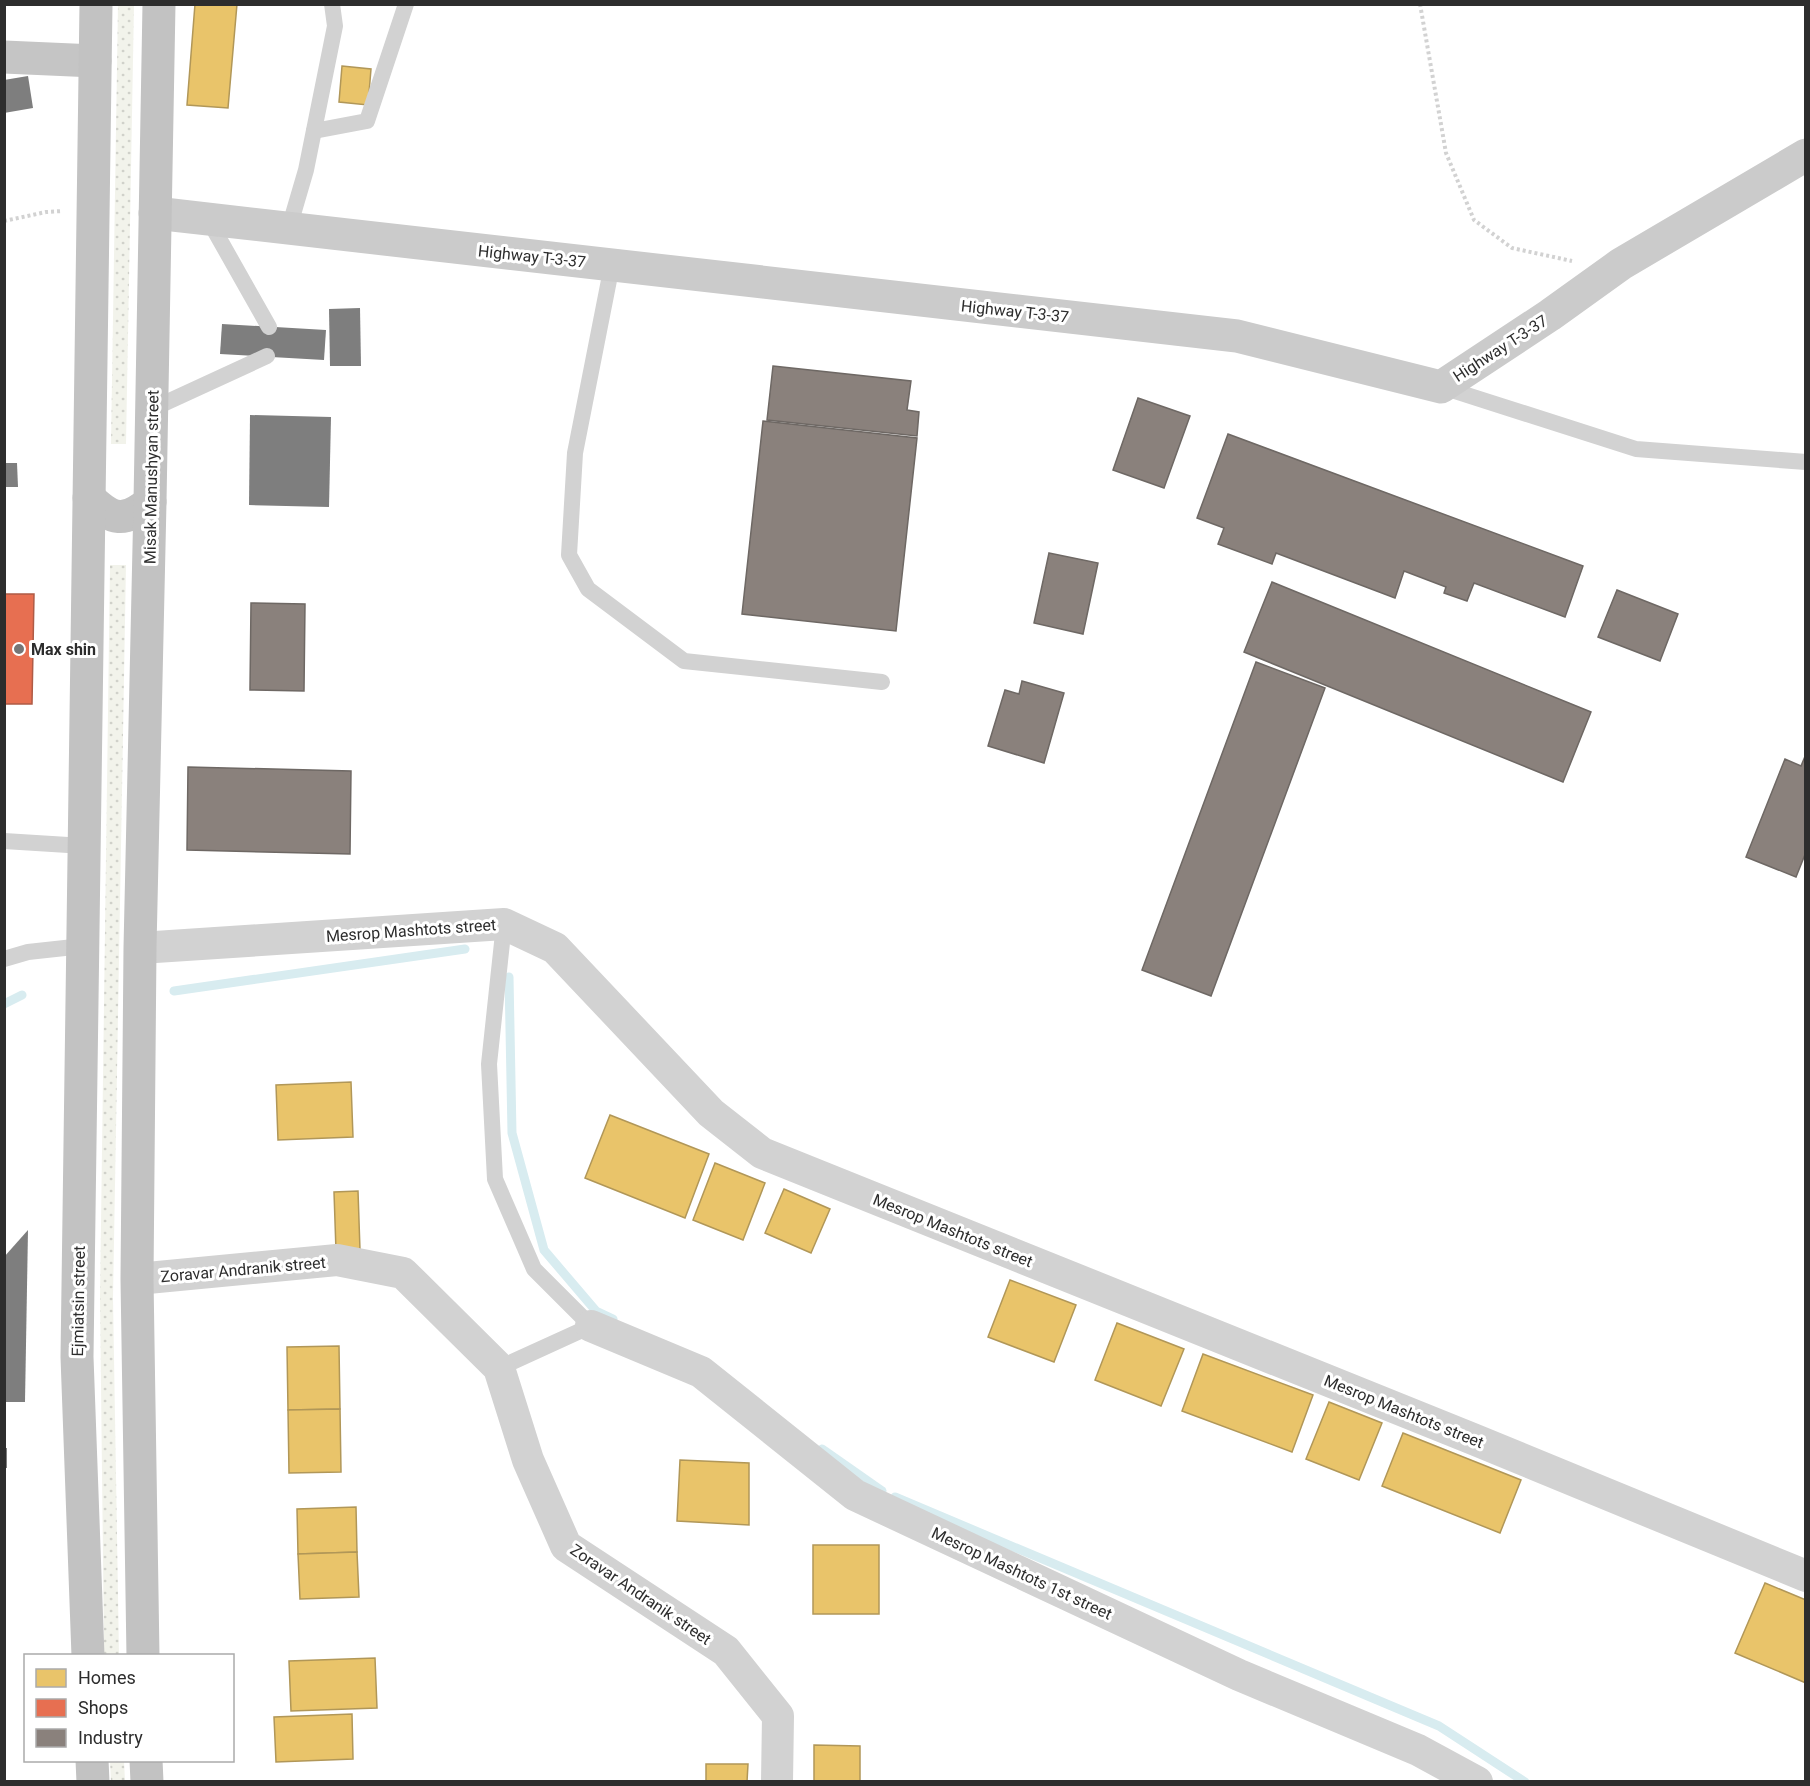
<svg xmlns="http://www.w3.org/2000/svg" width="1810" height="1786" viewBox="0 0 1810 1786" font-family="Roboto,sans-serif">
	<defs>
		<pattern id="grass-dots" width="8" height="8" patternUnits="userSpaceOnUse" patternTransform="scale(1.5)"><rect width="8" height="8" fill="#f2f3eb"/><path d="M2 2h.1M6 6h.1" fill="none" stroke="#d0d1ca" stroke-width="1.8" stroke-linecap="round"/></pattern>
	</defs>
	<rect width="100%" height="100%" fill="#fff"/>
	<g fill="url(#grass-dots)">
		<polygon points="118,5 134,5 126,444 111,444"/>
		<polygon points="110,565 126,565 113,1298 119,1655 104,1656 104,1646 100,1297"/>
		<polygon points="110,1761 124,1761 125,1781 111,1781"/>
	</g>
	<g fill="#e9c46a" stroke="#b19758" stroke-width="1.5">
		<polygon points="195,4 237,4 228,108 187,105"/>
		<polygon points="342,66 371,69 368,105 339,102"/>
		<polygon points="351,1082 353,1137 278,1140 276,1085"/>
		<polygon points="610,1115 709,1154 685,1218 585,1178"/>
		<polygon points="715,1163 765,1183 743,1240 693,1220"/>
		<polygon points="784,1189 830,1209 811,1253 765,1233"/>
		<polygon points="358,1191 360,1250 336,1251 334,1192"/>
		<polygon points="1010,1280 1076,1305 1054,1362 988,1337"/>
		<polygon points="1117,1323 1184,1349 1161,1406 1095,1380"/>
		<polygon points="339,1346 340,1409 288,1410 287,1347"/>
		<polygon points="1203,1354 1313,1395 1292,1452 1182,1411"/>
		<polygon points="1329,1402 1382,1423 1359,1480 1306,1459"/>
		<polygon points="340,1409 341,1472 289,1473 288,1410"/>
		<polygon points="1403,1433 1521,1480 1500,1533 1382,1486"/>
		<polygon points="680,1460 749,1463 749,1525 677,1521"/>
		<polygon points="356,1507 357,1552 298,1554 297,1509"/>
		<rect x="813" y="1545" width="66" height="69"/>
		<polygon points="357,1552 359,1597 300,1599 298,1554"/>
		<polygon points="1765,1583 1806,1600 1806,1683 1735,1653"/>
		<polygon points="375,1658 377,1708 291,1711 289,1661"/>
		<polygon points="352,1714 353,1759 276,1762 274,1717"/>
		<polygon points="814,1745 860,1746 860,1782 814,1782"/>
		<polygon points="706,1764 748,1764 747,1782 706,1782"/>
	</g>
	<polygon fill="#e76f51" stroke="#af5b46" stroke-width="1.5" points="4,594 34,594 32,704 4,704"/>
	<g fill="#8a817c" stroke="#6e6864" stroke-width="1.5">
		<polygon points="773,366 911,381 907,410 919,412 917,436 767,420"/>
		<polygon points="1138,398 1190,416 1164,488 1113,470"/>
		<polygon points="763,421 917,438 896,631 742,614"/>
		<polygon points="1228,434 1583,566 1565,617 1474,583 1467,601 1444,593 1446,587 1404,571 1395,598 1276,553 1272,564 1218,544 1224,528 1197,518"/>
		<polygon points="1049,553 1098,563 1083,634 1034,623"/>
		<polygon points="1272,582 1591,712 1563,782 1244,652"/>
		<polygon points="1617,590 1678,614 1660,661 1598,637"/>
		<polygon points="251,603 305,604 304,691 250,690"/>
		<polygon points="1256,662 1325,688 1211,996 1142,970"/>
		<polygon points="1022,681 1064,693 1044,763 988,746 1005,690 1019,694"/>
		<polygon points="1806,754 1806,852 1796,877 1746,857 1785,759 1801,766"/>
		<polygon points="188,767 351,771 350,854 187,850"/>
	</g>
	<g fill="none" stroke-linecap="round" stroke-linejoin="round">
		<g stroke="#d8ecf0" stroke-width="9">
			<polyline points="509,977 512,1133 544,1250 596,1311 613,1319"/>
			<polyline points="174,991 465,949"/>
			<polyline points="4,1004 22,995"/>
			<polyline points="822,1449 882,1491"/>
			<polyline points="895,1497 1439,1726 1525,1782"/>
		</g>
	</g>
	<g fill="#7e7e7e">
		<polygon points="28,76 33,108 4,113 4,80"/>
		<polygon points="360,308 361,366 330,366 329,309"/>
		<polygon points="222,324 326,330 324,360 220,354"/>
		<polygon points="250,415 331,417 329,507 249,505"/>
		<polygon points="4,463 17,463 18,487 4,487"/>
		<polygon points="28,1230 25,1402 4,1402 4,1257"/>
		<rect x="4" y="1448" width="3" height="20"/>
	</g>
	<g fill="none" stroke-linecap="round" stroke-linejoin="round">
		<g stroke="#d2d2d2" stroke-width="4" stroke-dasharray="3 3" stroke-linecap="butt">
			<polyline points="1420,4 1446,153 1474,220 1512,248 1572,261"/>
			<polyline points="4,221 46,212 63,211"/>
		</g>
		<g stroke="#d2d2d2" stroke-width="16">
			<polyline points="314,131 367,121 406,4"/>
			<polyline points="208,219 269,327"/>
			<polyline points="289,228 306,170 335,26 332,4"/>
			<polyline points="612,265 575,453 569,555 588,589 684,661 882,682"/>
			<polyline points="1442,387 1636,449 1806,462"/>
			<polyline points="152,409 267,356"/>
			<polyline points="4,841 84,846"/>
			<polyline points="4,959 28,952 83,946"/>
			<polyline points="499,1368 591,1326 534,1269 495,1179 489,1064 504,924"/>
		</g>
		<g stroke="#d2d2d2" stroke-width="32">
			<polyline points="140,948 504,924 555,948 711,1113 762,1153 1473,1439 1806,1576"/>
			<polyline points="137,1279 337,1260 403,1273 499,1368 528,1460 566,1546 726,1651 778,1716 777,1782"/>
			<polyline points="591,1326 701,1372 855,1495 1239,1675 1418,1750 1477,1782"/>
		</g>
		<polyline stroke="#cbcbcb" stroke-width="33" points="155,213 1237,336 1441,387 1550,315 1621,264 1806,155"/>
		<polyline stroke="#c5c5c5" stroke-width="33" points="4,57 95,61"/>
		<g stroke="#c2c2c2" stroke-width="33">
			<path d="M 89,498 C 113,521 124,523 150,502"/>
			<polyline points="88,1656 77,1357 96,4"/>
			<polyline points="143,1656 137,1279 140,948 150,502 159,4"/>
			<polyline points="92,1760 93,1782"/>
			<polyline points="146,1760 147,1782"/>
		</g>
	</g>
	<circle fill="#767676" stroke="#fff" stroke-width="2" cx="19" cy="649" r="6"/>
	<g text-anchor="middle" stroke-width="6" stroke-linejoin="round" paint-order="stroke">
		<g font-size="16" fill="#2d2d2d" stroke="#fff">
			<text transform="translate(532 256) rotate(6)" y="6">Highway T-3-37</text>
			<text transform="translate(1015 311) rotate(6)" y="6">Highway T-3-37</text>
			<text transform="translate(1500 348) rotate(-33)" y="6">Highway T-3-37</text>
			<text transform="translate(151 477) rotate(-89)" y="6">Misak Manushyan street</text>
			<text transform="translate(411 930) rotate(-4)" y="6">Mesrop Mashtots street</text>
			<text transform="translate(953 1230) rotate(22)" y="6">Mesrop Mashtots street</text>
			<text transform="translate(243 1269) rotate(-5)" y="6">Zoravar Andranik street</text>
			<text transform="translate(78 1301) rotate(-89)" y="6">Ejmiatsin street</text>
			<text transform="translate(1404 1411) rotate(22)" y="6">Mesrop Mashtots street</text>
			<text transform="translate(1022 1573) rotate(25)" y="6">Mesrop Mashtots 1st street</text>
			<text transform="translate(641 1594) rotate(34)" y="6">Zoravar Andranik street</text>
		</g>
		<g font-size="16" font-weight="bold" fill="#2d2d2d" stroke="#fff" text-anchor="start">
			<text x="31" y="655">Max shin</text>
		</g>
	</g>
	<rect width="1810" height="1786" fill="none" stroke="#2d2d2d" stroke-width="12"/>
	<rect x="24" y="1654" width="210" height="108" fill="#ffffff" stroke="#ababab" stroke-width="1.5"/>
	<rect x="36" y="1669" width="30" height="18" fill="#e9c46a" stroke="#ababab" stroke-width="1.5"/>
	<text x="78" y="1684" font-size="18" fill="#2d2d2d">Homes</text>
	<rect x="36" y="1699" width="30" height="18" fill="#e76f51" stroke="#ababab" stroke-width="1.5"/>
	<text x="78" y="1714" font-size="18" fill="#2d2d2d">Shops</text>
	<rect x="36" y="1729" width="30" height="18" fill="#8a817c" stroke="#ababab" stroke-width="1.5"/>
	<text x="78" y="1744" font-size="18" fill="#2d2d2d">Industry</text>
</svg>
